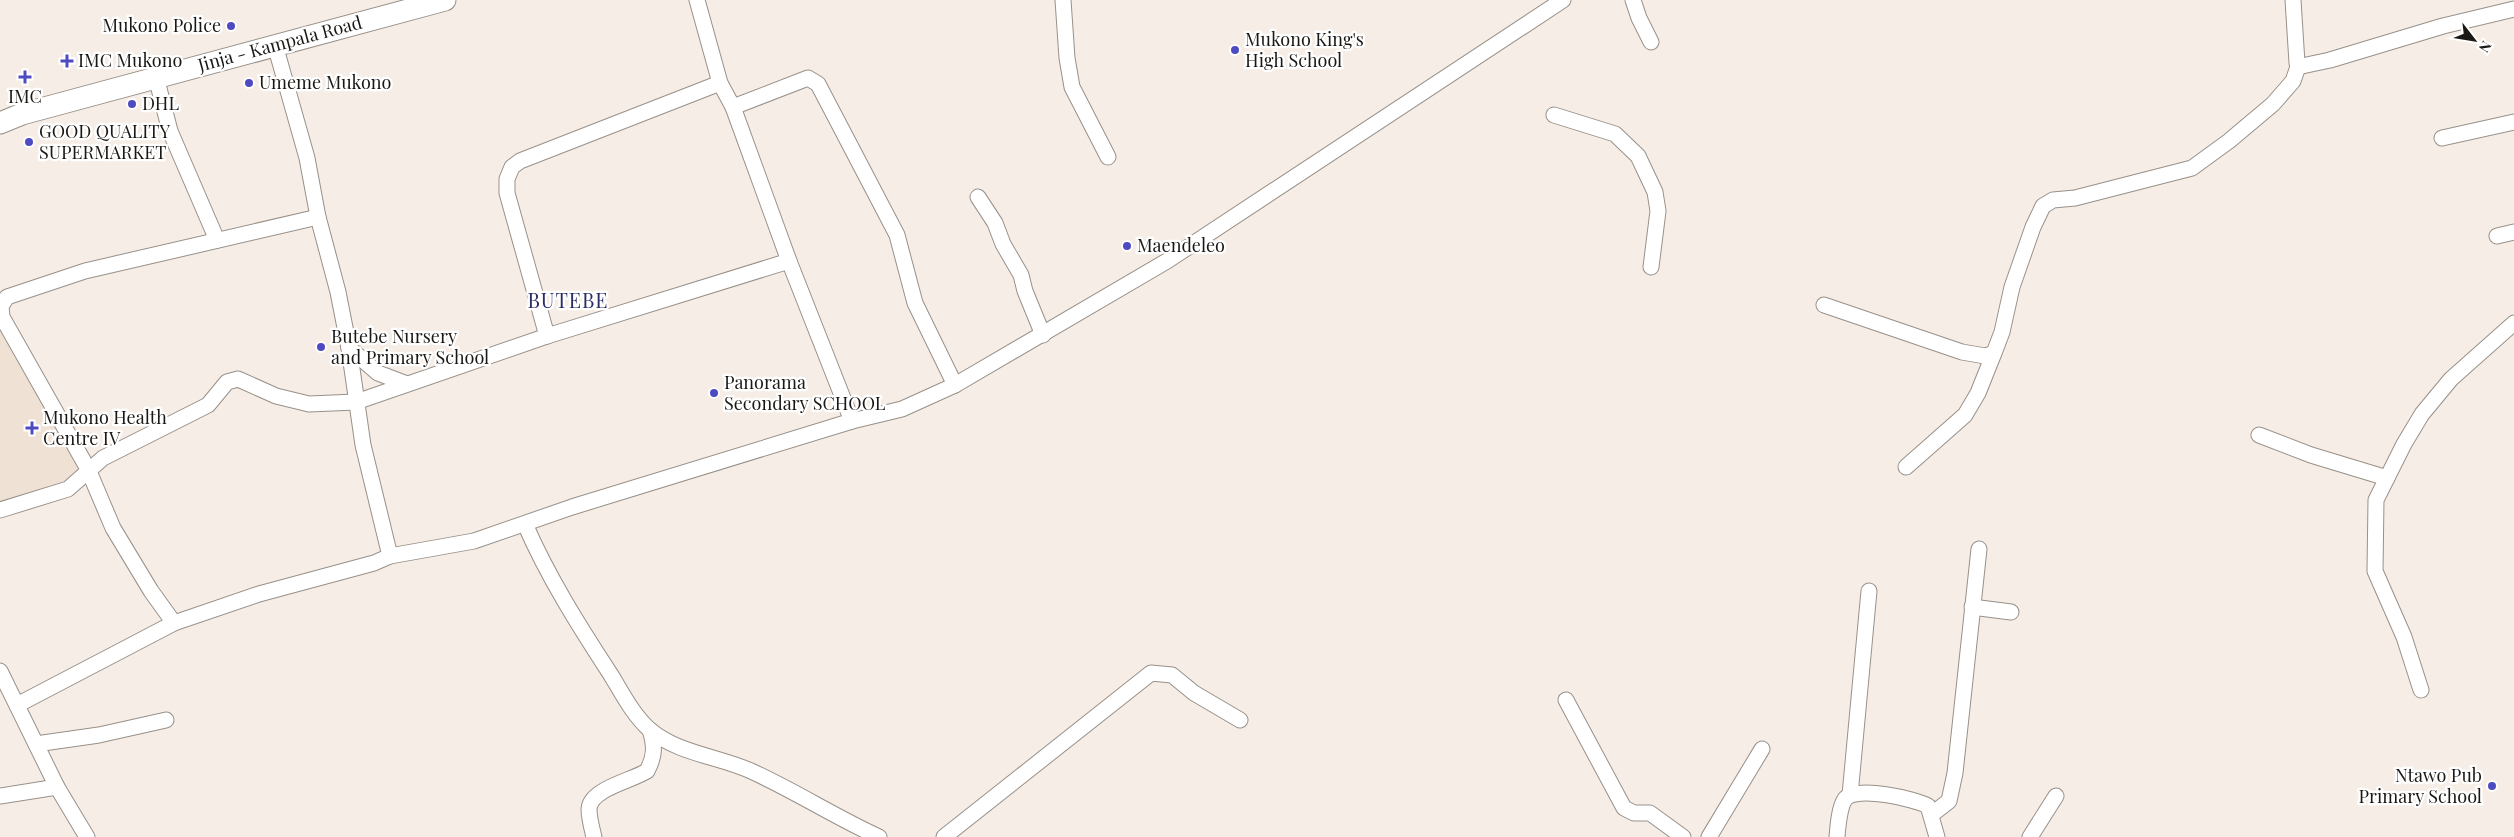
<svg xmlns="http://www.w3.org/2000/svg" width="2514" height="837" viewBox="0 0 2514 837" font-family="'Playfair Display',serif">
	<rect width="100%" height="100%" fill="#f6eee6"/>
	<polygon fill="#efe1d3" points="0,313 83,459 71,486 0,509"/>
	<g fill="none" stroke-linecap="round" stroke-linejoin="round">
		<g stroke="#989089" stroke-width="17">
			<g id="minor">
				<polyline points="697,0 720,83 733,107 789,261 852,421"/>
				<polyline points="1063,0 1067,58 1072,87 1108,157"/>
				<polyline points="1633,0 1639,18 1651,42"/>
				<polyline points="2293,0 2297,63 2302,66 2330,60 2443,26 2514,9"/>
				<polyline points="275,45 307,158 318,217 338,292 349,348 363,445 390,556 474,541 572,507 852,421 902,409 955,385 1167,261 1563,0"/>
				<polyline points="156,77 170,131 217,240"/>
				<polyline points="733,107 808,78 818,84 897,235 915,303 955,385"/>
				<polyline points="1554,115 1615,134 1638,156 1655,192 1658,211 1651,267"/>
				<polyline points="2442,138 2514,122"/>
				<polyline points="978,197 995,223 1003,244 1021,275 1025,291 1043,335"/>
				<polyline points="318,217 85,271 7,297 1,306 2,317 88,469 113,528 151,591 174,623 259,594 374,563 390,556"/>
				<polyline points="2497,236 2514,232"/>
				<polyline points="1824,305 1962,352 1985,356 1994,353 2002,332 2012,287 2033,227 2043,206 2053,200 2075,198 2192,168 2229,141 2273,104 2293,81 2299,64"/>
				<polyline points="547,336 507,193 507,179 512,167 520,161 720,83"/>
				<polyline points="349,348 378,373 407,384"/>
				<polyline points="2259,435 2311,455 2387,478"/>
				<polyline points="1906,467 1965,415 1978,393 1994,353"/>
				<polyline points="0,510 68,489 103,458 208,405 227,382 238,379 276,396 309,404 356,402 547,336 789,261"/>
				<path d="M 525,524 C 548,577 579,626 611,675 C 622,693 633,715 650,730 C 679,754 718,756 751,771 C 795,791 835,817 879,837"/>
				<polyline points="1972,607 2011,612"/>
				<polyline points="0,671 57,787 87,837"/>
				<polyline points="2421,690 2404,637 2375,571 2376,500 2404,444 2422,414 2451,379 2514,323"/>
				<polyline points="1566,700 1624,808 1634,813 1650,813 1683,837"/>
				<polyline points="17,705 174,623"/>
				<polyline points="36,744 99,735 166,720"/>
				<polyline points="1850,795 1869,591"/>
				<polyline points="0,796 57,787"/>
				<polyline points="1931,815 1949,801 1955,773 1979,549"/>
				<path d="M 594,837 C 592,829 589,818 589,809 C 590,789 631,781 647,771 C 655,756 655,746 650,730"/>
				<polyline points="944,837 1151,673 1172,675 1194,693 1240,720"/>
				<polyline points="1709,837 1762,749"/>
				<path d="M 1837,837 C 1838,826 1839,808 1845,799 C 1856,785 1915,799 1928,806 L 1937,837"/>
				<polyline points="2030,837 2056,796"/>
			</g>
		</g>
		<g stroke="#989089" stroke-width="23">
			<polyline id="highway" points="0,123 22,114 445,0"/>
		</g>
		<use href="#minor" stroke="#fff" stroke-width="15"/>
		<use href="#highway" stroke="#fff" stroke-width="21"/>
	</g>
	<g fill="#4e4ac1" stroke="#fff" stroke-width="2">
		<circle cx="231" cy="26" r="5"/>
		<circle cx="1235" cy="50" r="5"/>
		<path d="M64.5 53.5h5v5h5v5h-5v5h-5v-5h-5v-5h5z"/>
		<path d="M22.5 69.5h5v5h5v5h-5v5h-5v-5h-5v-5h5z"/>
		<circle cx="249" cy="83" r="5"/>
		<circle cx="132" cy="104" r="5"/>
		<circle cx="29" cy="142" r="5"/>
		<circle cx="1127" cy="246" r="5"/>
		<circle cx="321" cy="347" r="5"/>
		<circle cx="714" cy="393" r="5"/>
		<path d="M29.5 420.5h5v5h5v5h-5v5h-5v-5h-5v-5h5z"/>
		<circle cx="2492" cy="786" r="5"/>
	</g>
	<g text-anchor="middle" stroke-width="4.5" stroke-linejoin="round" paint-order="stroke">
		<g font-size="18" fill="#1a1815" stroke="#fff" text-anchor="start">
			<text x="221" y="32" text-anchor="end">Mukono Police</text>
			<text x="1245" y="46">Mukono King's<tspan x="1245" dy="21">High School</tspan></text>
			<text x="78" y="67">IMC Mukono</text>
			<text x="259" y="89">Umeme Mukono</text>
			<text x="25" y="103" text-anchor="middle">IMC</text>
			<text x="142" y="110">DHL</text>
			<text x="39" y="138">GOOD QUALITY<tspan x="39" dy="21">SUPERMARKET</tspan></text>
			<text x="1137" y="252">Maendeleo</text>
			<text x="331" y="343">Butebe Nursery<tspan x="331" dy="21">and Primary School</tspan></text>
			<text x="724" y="389">Panorama<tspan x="724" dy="21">Secondary SCHOOL</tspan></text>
			<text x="43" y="424">Mukono Health<tspan x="43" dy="21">Centre IV</tspan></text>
			<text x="2482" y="782" text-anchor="end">Ntawo Pub<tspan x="2482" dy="21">Primary School</tspan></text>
		</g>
		<g font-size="18" fill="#1a1815" stroke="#fff">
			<text transform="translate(280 44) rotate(-15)" y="6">Jinja - Kampala Road</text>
		</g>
		<g font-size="20" letter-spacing="1" fill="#2b2c66" stroke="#fff">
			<text x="568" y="308">BUTEBE</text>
		</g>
	</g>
	<g transform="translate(2474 40) rotate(121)" stroke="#ffffff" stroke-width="4" paint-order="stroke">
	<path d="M0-4L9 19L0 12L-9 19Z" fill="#1a1815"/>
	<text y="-8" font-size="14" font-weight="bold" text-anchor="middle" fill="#1a1815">N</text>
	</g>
</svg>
